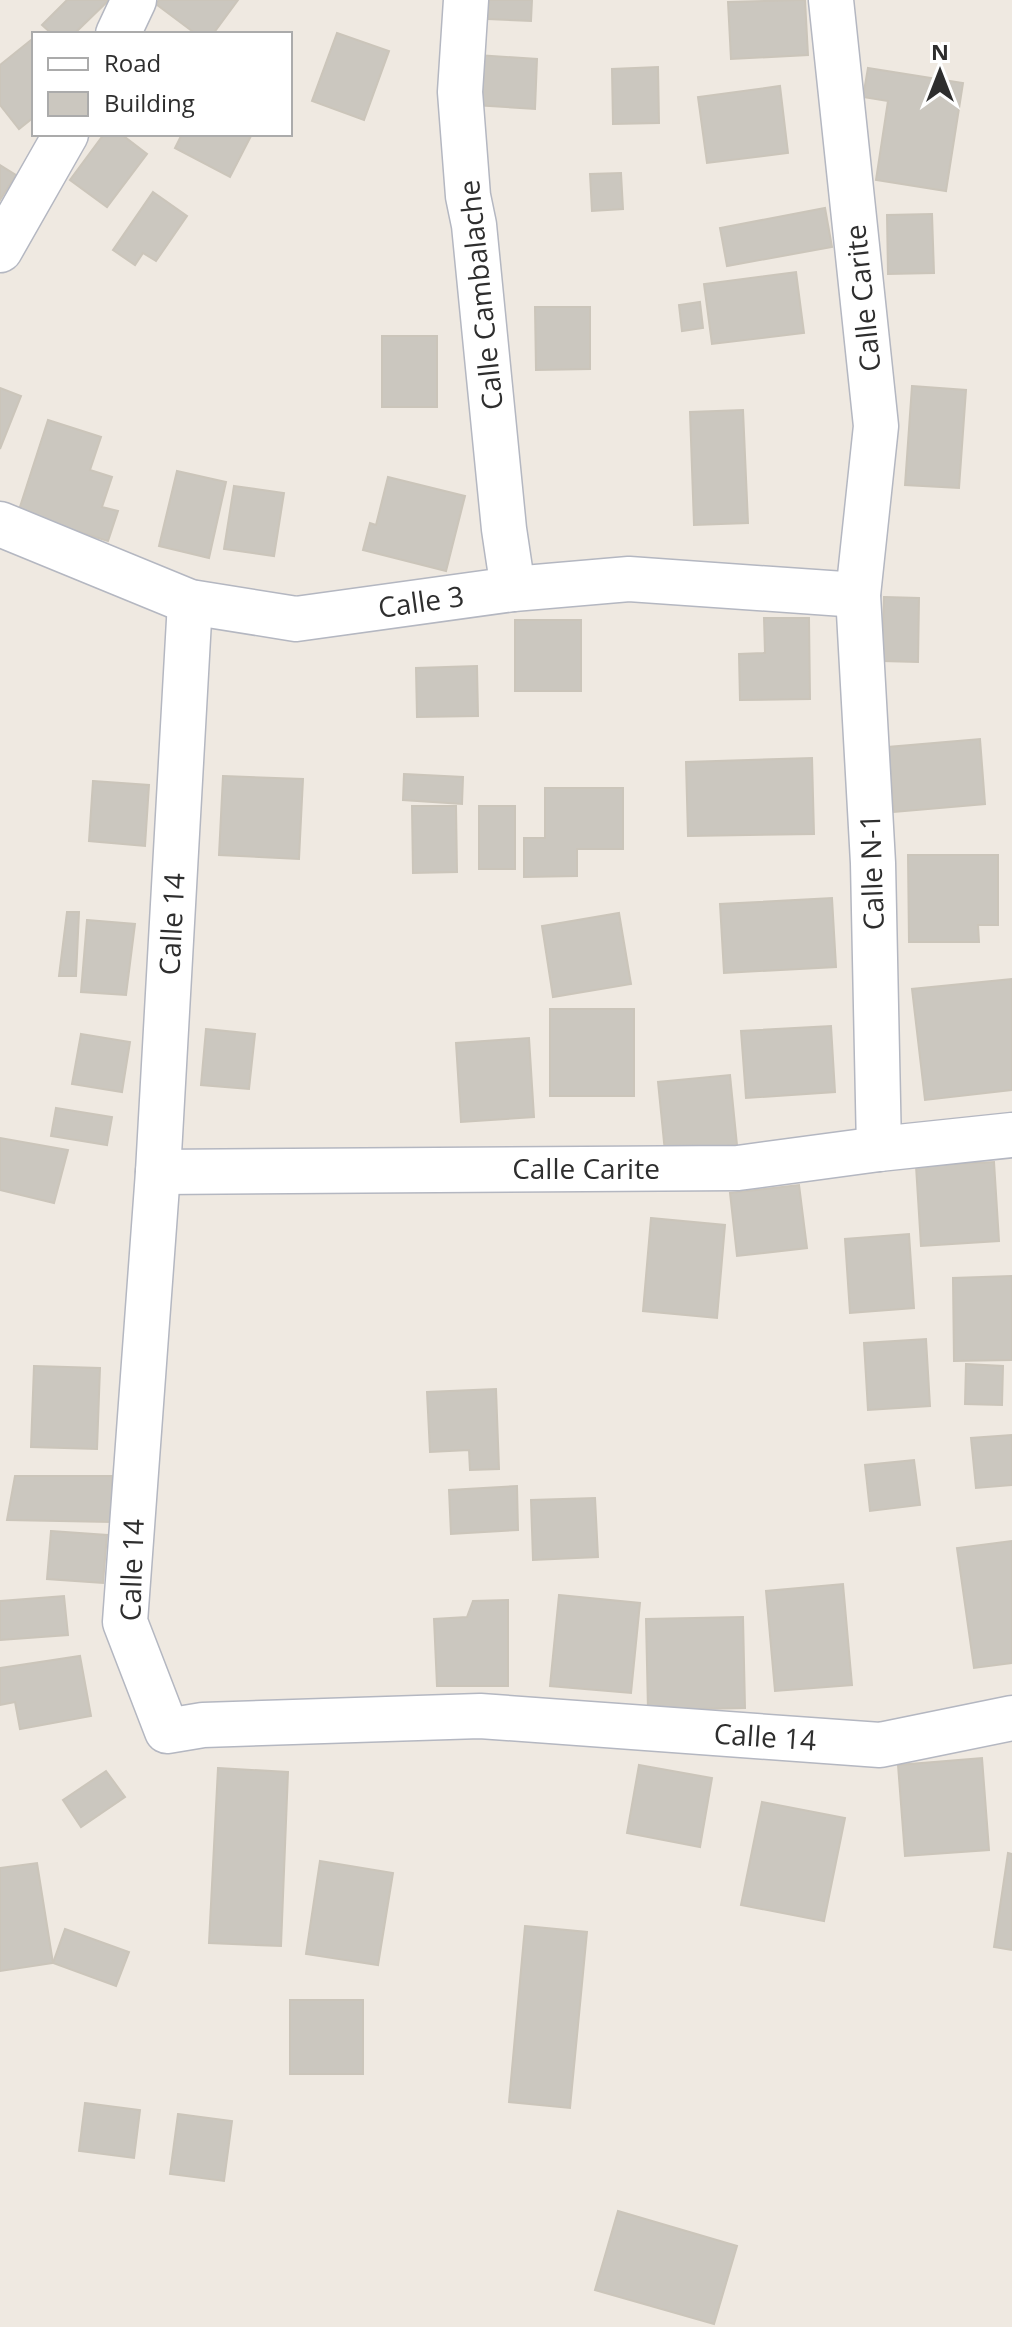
<svg xmlns="http://www.w3.org/2000/svg" width="1012" height="2327" viewBox="0 0 1012 2327" font-family="'Open Sans',sans-serif">
	<rect width="100%" height="100%" fill="#efe9e1"/>
	<g fill="#cbc7bf" stroke="#cbc5ba" stroke-width="2">
		<polygon points="67,0 109,0 74,34 52,34 42,25"/>
		<polygon points="159,0 238,0 213,34 196,34 156,4"/>
		<polygon points="489,0 532,0 531,21 488,19"/>
		<polygon points="805,0 808,55 731,59 728,2"/>
		<polygon points="337,33 389,51 364,120 312,101"/>
		<polygon points="31,40 34,43 34,117 19,129 0,105 0,65"/>
		<polygon points="477,55 537,59 535,109 474,105"/>
		<polygon points="658,67 659,123 613,124 612,69"/>
		<polygon points="868,68 963,83 946,191 876,180 888,101 863,97"/>
		<polygon points="780,86 788,153 707,163 698,97"/>
		<polygon points="104,134 121,134 147,154 107,207 70,180"/>
		<polygon points="182,134 252,134 230,177 175,148"/>
		<polygon points="0,165 16,175 0,200"/>
		<polygon points="621,173 623,209 592,211 590,174"/>
		<polygon points="153,192 187,216 156,261 143,253 135,265 113,250"/>
		<polygon points="825,208 832,247 727,266 720,228"/>
		<polygon points="932,214 934,273 888,274 887,215"/>
		<polygon points="796,272 804,333 712,344 704,284"/>
		<polygon points="700,302 703,328 682,331 679,305"/>
		<polygon points="535,307 590,307 590,369 536,370"/>
		<rect x="382" y="336" width="55" height="71"/>
		<polygon points="912,386 966,390 959,488 905,485"/>
		<polygon points="0,388 21,396 0,449"/>
		<polygon points="743,410 748,523 694,525 690,412"/>
		<polygon points="48,420 101,437 90,470 112,477 102,507 118,511 108,541 18,513"/>
		<polygon points="177,471 226,482 209,558 159,546"/>
		<polygon points="388,477 465,496 446,571 363,550 370,523 376,525"/>
		<polygon points="234,486 284,493 274,556 224,549"/>
		<polygon points="884,597 919,598 918,662 882,661"/>
		<polygon points="764,618 809,618 810,699 740,700 739,654 765,653"/>
		<rect x="515" y="620" width="66" height="71"/>
		<polygon points="477,666 478,716 417,717 416,668"/>
		<polygon points="980,739 985,804 894,812 888,747"/>
		<polygon points="812,758 814,834 688,836 686,762"/>
		<polygon points="404,774 463,777 462,804 403,800"/>
		<polygon points="223,776 303,779 299,859 219,855"/>
		<polygon points="93,781 149,785 145,846 89,841"/>
		<polygon points="545,788 623,788 623,849 577,849 577,876 524,877 524,838 545,838"/>
		<polygon points="412,806 456,806 457,872 413,873"/>
		<rect x="479" y="806" width="36" height="63"/>
		<polygon points="908,855 998,855 998,925 978,925 979,942 909,942"/>
		<polygon points="832,898 836,967 724,973 720,904"/>
		<polygon points="67,912 79,912 76,976 59,976"/>
		<polygon points="619,913 631,984 553,997 542,926"/>
		<polygon points="87,920 135,924 126,995 81,992"/>
		<polygon points="1012,979 1012,1090 925,1100 912,989"/>
		<rect x="550" y="1009" width="84" height="87"/>
		<polygon points="831,1026 835,1092 746,1098 741,1031"/>
		<polygon points="206,1029 255,1034 249,1089 201,1085"/>
		<polygon points="81,1034 130,1042 122,1092 72,1084"/>
		<polygon points="529,1038 534,1117 461,1122 456,1043"/>
		<polygon points="730,1075 737,1145 665,1152 658,1082"/>
		<polygon points="56,1108 112,1117 107,1145 51,1136"/>
		<polygon points="0,1138 68,1150 54,1203 0,1190"/>
		<polygon points="994,1162 999,1241 921,1246 916,1166"/>
		<polygon points="799,1185 807,1248 737,1256 730,1193"/>
		<polygon points="651,1218 725,1225 717,1318 643,1311"/>
		<polygon points="909,1234 914,1308 850,1313 845,1239"/>
		<polygon points="1012,1276 1012,1360 954,1361 953,1278"/>
		<polygon points="926,1339 930,1406 868,1410 864,1343"/>
		<polygon points="966,1364 1003,1366 1002,1405 965,1404"/>
		<polygon points="34,1366 100,1368 97,1449 31,1447"/>
		<polygon points="496,1389 499,1469 470,1470 469,1450 430,1452 427,1392"/>
		<polygon points="1012,1435 1012,1485 976,1488 971,1438"/>
		<polygon points="914,1460 920,1505 870,1511 865,1465"/>
		<polygon points="15,1476 112,1476 112,1522 7,1520"/>
		<polygon points="517,1486 518,1530 451,1534 449,1490"/>
		<polygon points="595,1498 598,1557 533,1560 531,1500"/>
		<polygon points="51,1531 107,1535 103,1583 47,1579"/>
		<polygon points="1012,1541 1012,1663 974,1668 957,1548"/>
		<polygon points="843,1584 852,1685 775,1691 766,1591"/>
		<polygon points="559,1595 640,1603 631,1693 550,1686"/>
		<polygon points="64,1596 68,1635 0,1640 0,1601"/>
		<polygon points="508,1600 508,1686 437,1686 434,1619 467,1617 473,1601"/>
		<polygon points="743,1617 745,1708 648,1710 646,1619"/>
		<polygon points="80,1656 91,1716 20,1729 15,1702 0,1705 0,1668"/>
		<polygon points="982,1758 989,1850 905,1856 898,1765"/>
		<polygon points="639,1765 712,1778 700,1847 627,1833"/>
		<polygon points="218,1768 288,1772 281,1946 209,1943"/>
		<polygon points="106,1771 125,1797 81,1827 63,1800"/>
		<polygon points="762,1802 845,1818 824,1921 741,1905"/>
		<polygon points="1008,1853 1012,1854 1012,1950 994,1947"/>
		<polygon points="320,1861 393,1873 378,1965 306,1954"/>
		<polygon points="37,1863 53,1963 0,1971 0,1868"/>
		<polygon points="525,1926 587,1932 570,2108 509,2102"/>
		<polygon points="65,1929 129,1952 116,1986 53,1963"/>
		<rect x="290" y="2000" width="73" height="74"/>
		<polygon points="85,2103 140,2110 134,2158 79,2151"/>
		<polygon points="178,2114 232,2121 224,2181 170,2174"/>
		<polygon points="618,2211 737,2246 714,2324 595,2290"/>
	</g>
	<g fill="none" stroke-linecap="round" stroke-linejoin="round">
		<g stroke="#b4b7c1" stroke-width="47">
			<g id="minor">
				<polyline points="466,0 460,92 468,196 474,225 504,529 513,589"/>
				<polyline points="831,0 876,426 858,595 873,863 879,1149"/>
				<polyline points="118,34 134,0"/>
				<polyline points="0,250 66,134"/>
				<polyline points="0,524 190,602 296,619 513,589 629,579 858,595"/>
				<polyline points="190,602 158,1172 125,1622 167,1731 203,1725 480,1716 880,1745 1012,1718"/>
				<polyline points="158,1172 738,1168 879,1149 1012,1135"/>
			</g>
		</g>
		<use href="#minor" stroke="#fff" stroke-width="44"/>
	</g>
	<g text-anchor="middle" stroke-width="6" stroke-linejoin="round" paint-order="stroke">
		<g font-size="28" fill="#2e2e2e" stroke="#fff">
			<text transform="translate(481 295) rotate(-96)" y="10">Calle Cambalache</text>
			<text transform="translate(863 298) rotate(-96)" y="10">Calle Carite</text>
			<text transform="translate(421 602) rotate(-8)" y="10">Calle 3</text>
			<text transform="translate(872 872) rotate(-92)" y="10">Calle N-1</text>
			<text transform="translate(172 924) rotate(-87)" y="10">Calle 14</text>
			<text x="586" y="1179">Calle Carite</text>
			<text transform="translate(132 1570) rotate(-88)" y="10">Calle 14</text>
			<text transform="translate(765 1737) rotate(4)" y="10">Calle 14</text>
		</g>
	</g>
	<rect x="32" y="32" width="260" height="104" fill="#ffffff" stroke="#ababab" stroke-width="2"/>
	<rect x="48" y="58" width="40" height="12" fill="#ffffff" stroke="#ababab" stroke-width="2"/>
	<text x="104" y="72" font-size="24" fill="#2e2e2e">Road</text>
	<rect x="48" y="92" width="40" height="24" fill="#cbc7bf" stroke="#ababab" stroke-width="2"/>
	<text x="104" y="112" font-size="24" fill="#2e2e2e">Building</text>
	<g transform="translate(940 72)" stroke="#ffffff" stroke-width="6" paint-order="stroke">
	<path d="M0-6L14 30L0 20L-14 30Z" fill="#2e2e2e"/>
	<text y="-12" font-size="22" font-weight="bold" text-anchor="middle" fill="#2e2e2e">N</text>
	</g>
</svg>
